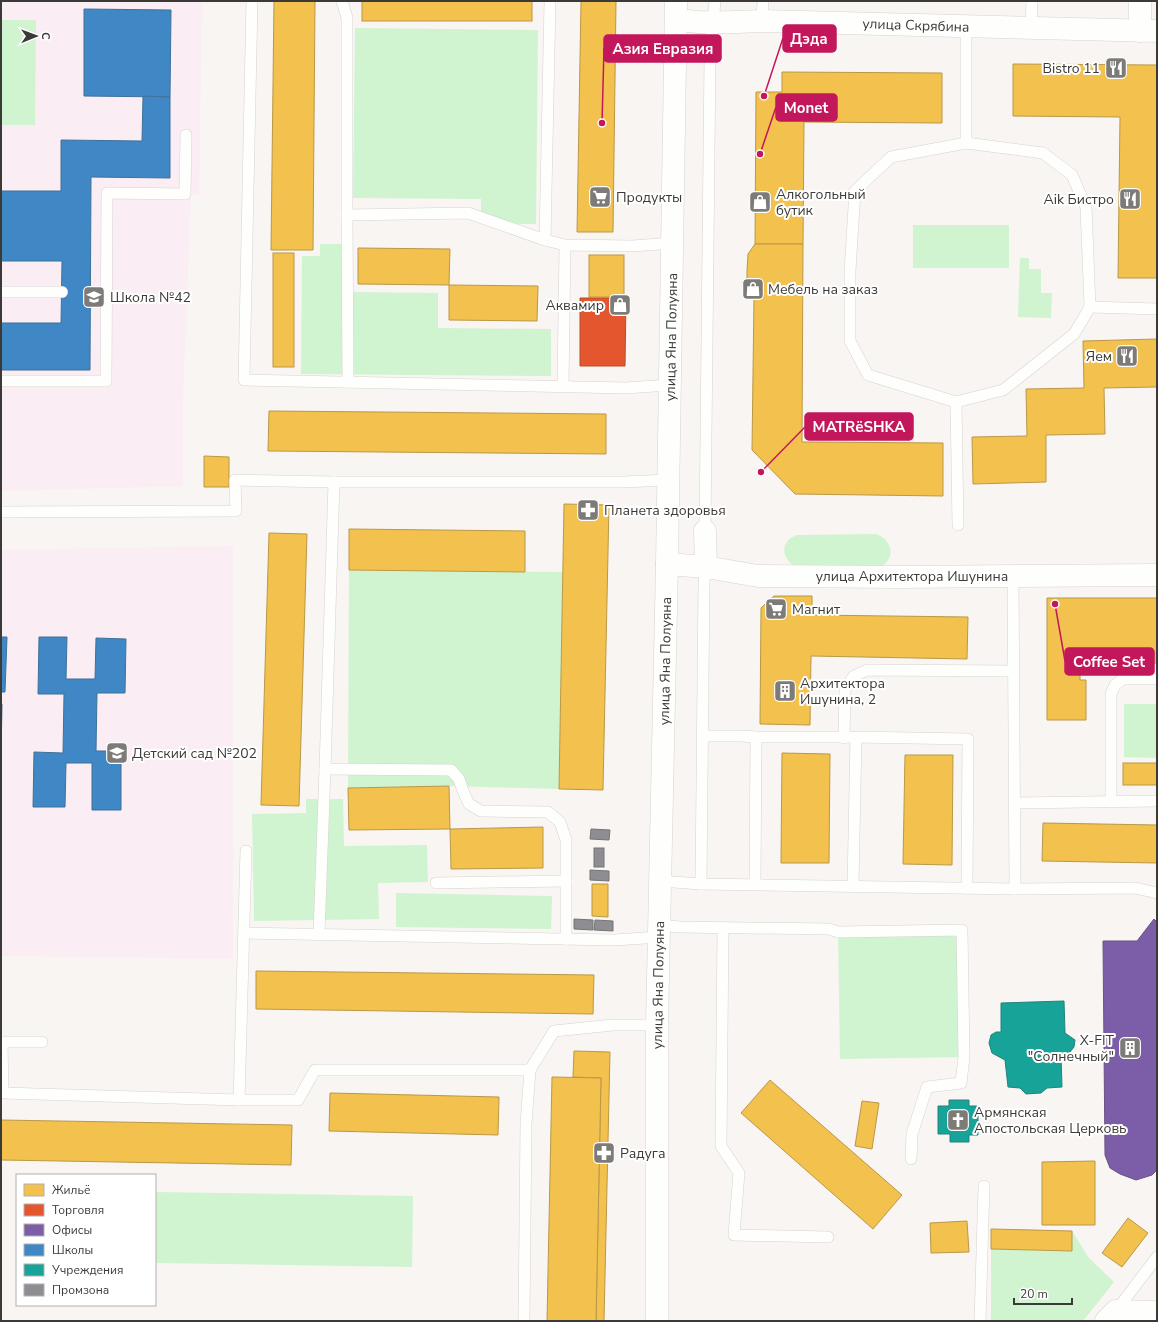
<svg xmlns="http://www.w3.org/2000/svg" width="1158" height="1322" viewBox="0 0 1158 1322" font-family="'Nunito Sans',sans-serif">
	<rect width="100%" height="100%" fill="#f8f5f2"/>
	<g fill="#faedf3">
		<polygon points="1,1 202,1 199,195 191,195 183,398 183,486 1,491"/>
		<polygon points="233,546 233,959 1,956 1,550"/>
	</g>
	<g fill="#d0f4cf">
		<polygon points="1,20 36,20 35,125 1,125"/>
		<polygon points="355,28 538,30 536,224 481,224 481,199 353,198"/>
		<rect x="913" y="225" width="96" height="43"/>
		<polygon points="320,244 351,244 350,292 438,293 438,328 551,329 551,376 301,374 302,256 320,256"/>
		<polygon points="1020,258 1029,258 1029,269 1041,269 1041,293 1052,293 1051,318 1018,317"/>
		<path d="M 876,534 C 893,540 896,559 880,567 L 797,567 C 781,560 779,541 797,535 Z"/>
		<polygon points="349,570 563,572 559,789 449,786 348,788"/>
		<polygon points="1124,704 1157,704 1157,758 1124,757"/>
		<polygon points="306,799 343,799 344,846 427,845 428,882 378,883 379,919 254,921 252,814 306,813"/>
		<polygon points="396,893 552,896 551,929 396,927"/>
		<polygon points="962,930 964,1057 840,1059 838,932"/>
		<polygon points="155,1192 413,1196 412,1267 155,1263"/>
		<polygon points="1072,1231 1089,1258 1114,1282 1083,1321 991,1321 991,1249 1072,1251"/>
	</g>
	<g fill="#f2c14e" stroke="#bb9847">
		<polygon points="274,1 315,1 313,250 271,250"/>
		<rect x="362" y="1" width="170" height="20"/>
		<polygon points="581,1 616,1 613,232 577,232"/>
		<polygon points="1013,64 1157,65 1157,278 1118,278 1120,117 1013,116"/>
		<polygon points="782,72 942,73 942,123 804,122 803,244 755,244 756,92 782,92"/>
		<polygon points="755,244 803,244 802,442 943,443 943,496 795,494 752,450 754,297 747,289 747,271 748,254"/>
		<polygon points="358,248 450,249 449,285 358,284"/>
		<rect x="273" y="253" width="21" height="114"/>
		<rect x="589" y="255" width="35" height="42"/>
		<polygon points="449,285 538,286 537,321 449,320"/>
		<polygon points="1157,339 1157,387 1104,388 1105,434 1046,435 1046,482 973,484 972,437 1027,436 1026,389 1084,388 1083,341"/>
		<polygon points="269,411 606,414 606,454 268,451"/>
		<polygon points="204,456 229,457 229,487 204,487"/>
		<polygon points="564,504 609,505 603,790 559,789"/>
		<polygon points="349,529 525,531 525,572 349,570"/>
		<polygon points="269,533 307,534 299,806 261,805"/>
		<polygon points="774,596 812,596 812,615 968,617 967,659 811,656 810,725 760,724 761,608"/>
		<polygon points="1047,598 1157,598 1157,663 1080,663 1080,680 1086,680 1086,720 1047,720"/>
		<polygon points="782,753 830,754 829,863 781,863"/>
		<polygon points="905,755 953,755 952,865 903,864"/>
		<rect x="1123" y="763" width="34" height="22"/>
		<polygon points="449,786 450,829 349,830 348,788"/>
		<polygon points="1043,823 1157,825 1157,863 1042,861"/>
		<polygon points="543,827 543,868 451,869 450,829"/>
		<polygon points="592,884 608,884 608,917 592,916"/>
		<polygon points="256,971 594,975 593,1014 256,1009"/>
		<polygon points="574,1051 610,1052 604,1321 596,1321 601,1078 573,1077"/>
		<polygon points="552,1077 601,1078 596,1321 547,1321"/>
		<polygon points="770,1080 902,1195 873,1229 741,1113"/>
		<polygon points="330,1093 499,1097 498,1135 329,1131"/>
		<polygon points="862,1101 879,1103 872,1149 855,1146"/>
		<polygon points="1,1120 292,1125 291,1165 1,1160"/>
		<polygon points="1095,1161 1095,1225 1042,1225 1042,1162"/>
		<polygon points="1128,1218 1148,1233 1122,1267 1102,1253"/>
		<polygon points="967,1221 969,1252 931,1253 930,1223"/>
		<polygon points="991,1229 1072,1231 1072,1251 991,1249"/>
	</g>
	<polygon fill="#e4572e" stroke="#b14e31" points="580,298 626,298 625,366 580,366"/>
	<polygon fill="#7b5ea7" stroke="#685385" points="1154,919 1157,922 1157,1170 1152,1175 1136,1180 1120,1174 1110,1168 1105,1155 1103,941 1137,941"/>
	<g fill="#3f88c5" stroke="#3e719a">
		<polygon points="84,9 171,10 170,97 84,96"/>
		<polygon points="143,96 170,97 170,178 91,177 90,370 1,370 1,323 61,323 62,261 1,261 1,191 61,191 61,140 142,141"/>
		<polygon points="1,637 7,637 5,692 1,692"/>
		<polygon points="39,637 67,637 66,679 95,679 96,638 126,639 125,693 97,693 96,751 121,751 121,810 92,810 92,763 66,763 65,807 33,807 34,752 63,753 64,694 38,694"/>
		<polygon points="1,704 2,704 1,757"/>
	</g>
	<g fill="#17a398" stroke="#22847b">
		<polygon points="1064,1001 1065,1033 1075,1040 1074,1047 1070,1052 1061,1056 1062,1087 1047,1088 1041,1093 1026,1094 1020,1088 1008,1087 1005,1060 992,1053 989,1043 991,1035 996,1032 1001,1032 1001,1003"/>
		<polygon points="949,1100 969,1100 969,1106 978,1106 978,1135 969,1135 969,1142 950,1142 950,1134 938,1134 938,1106 949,1106"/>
	</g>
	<g fill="#8d8d92" stroke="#747477">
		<polygon points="591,829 610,830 609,840 590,839"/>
		<rect x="594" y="848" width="10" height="19"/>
		<polygon points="590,870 609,871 609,881 590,880"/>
		<polygon points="574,919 593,920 593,930 574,929"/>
		<polygon points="595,920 613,921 613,931 594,930"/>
	</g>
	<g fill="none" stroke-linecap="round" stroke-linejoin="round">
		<g stroke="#d5d3d0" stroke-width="12">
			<g id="service">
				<polyline points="252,1 244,380 626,388 669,385"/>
				<polyline points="342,1 347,18 347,215 468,213 545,240"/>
				<polyline points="550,1 545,240 565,245 632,246 673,243"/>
				<polyline points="762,21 763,1"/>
				<polyline points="966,27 966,143"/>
				<polyline points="1031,28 1032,1"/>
				<polygon points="966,143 1043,153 1072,175 1086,207 1090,307 1074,334 1003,390 956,402 868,375 850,341 850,271 855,191 891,157"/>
				<polyline points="347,215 348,382"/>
				<polyline points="1,292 62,292"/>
				<polyline points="90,292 107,292"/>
				<polyline points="1090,307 1157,309"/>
				<polyline points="1,381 106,381 107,193 185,194 186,135"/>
				<polyline points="563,386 565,245"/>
				<polyline points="956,402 958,525"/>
				<polyline points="334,482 325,769 451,770 459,779 463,791 469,804 481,811 548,812 560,822 566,840 566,939"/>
				<polyline points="1,512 236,511 235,480 334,482 624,482 668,480"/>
				<polyline points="705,531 710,58 715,1"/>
				<polyline points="1013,575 1015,889"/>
				<polyline points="703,736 741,736 756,737 851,737"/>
				<polyline points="844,738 845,689 854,676 867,670 1013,671"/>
				<polyline points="1111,802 1111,694 1115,685 1123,679 1157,679"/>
				<polyline points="1014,803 1157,801"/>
				<polyline points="660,881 701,884 1015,889 1135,888 1157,893"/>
				<polyline points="436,883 566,881"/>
				<polyline points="701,884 704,582 706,567"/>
				<polyline points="755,884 756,737"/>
				<polyline points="853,886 856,737 968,739 967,888"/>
				<polyline points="659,925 680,927 829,929 838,932 962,930 964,1057 961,1083 927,1087 912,1134 911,1159"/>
				<polyline points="723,928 721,1146 739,1173 734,1235 828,1237"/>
				<polyline points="244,933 615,940 659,937"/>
				<polyline points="319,934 325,769"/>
				<polyline points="1,1042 2,1042 3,1093 239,1100 298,1100 315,1070 530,1070 554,1031 613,1025 657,1025"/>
				<polyline points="2,1042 42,1042"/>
				<polyline points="239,1100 246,851"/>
				<polyline points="1116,1311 1157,1257"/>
				<polyline points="524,1321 526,1124 530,1070"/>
				<polyline points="980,1321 984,1186"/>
			</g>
		</g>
		<g stroke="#d5d3d0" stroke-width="23">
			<g id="minor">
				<path d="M 676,18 C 694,26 741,21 762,21 L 1157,31"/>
				<polyline points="1140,31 1140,1"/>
				<polyline points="705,531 706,567"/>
				<polyline points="667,564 706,567 758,576 899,577 1157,575"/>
				<polyline points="657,1321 657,1025 667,564 676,1"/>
				<polyline points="1106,1321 1116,1311 1157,1312"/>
			</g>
		</g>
		<use href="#service" stroke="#fefefd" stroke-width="11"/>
		<use href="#minor" stroke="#fefefd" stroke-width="22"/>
	</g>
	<defs>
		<g id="restaurant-square" transform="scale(1.15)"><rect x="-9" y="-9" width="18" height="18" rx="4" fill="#7d7b78" stroke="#fff"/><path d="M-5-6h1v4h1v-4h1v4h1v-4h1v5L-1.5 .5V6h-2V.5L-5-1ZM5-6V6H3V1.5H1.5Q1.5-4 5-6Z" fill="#fff"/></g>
		<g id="supermarket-square" transform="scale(1.15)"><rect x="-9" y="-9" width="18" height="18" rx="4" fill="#7d7b78" stroke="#fff"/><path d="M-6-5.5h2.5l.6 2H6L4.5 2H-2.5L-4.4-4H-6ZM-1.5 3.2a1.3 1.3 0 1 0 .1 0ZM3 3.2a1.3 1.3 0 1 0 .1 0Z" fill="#fff"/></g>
		<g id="shop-square" transform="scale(1.15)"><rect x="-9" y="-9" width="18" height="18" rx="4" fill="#7d7b78" stroke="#fff"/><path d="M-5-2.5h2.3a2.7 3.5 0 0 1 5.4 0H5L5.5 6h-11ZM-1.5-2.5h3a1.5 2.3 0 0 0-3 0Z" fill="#fff"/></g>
		<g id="school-square" transform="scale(1.15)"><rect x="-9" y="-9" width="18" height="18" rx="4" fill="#7d7b78" stroke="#fff"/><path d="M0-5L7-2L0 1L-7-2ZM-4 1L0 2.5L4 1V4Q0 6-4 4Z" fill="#fff"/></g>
		<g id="pharmacy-square" transform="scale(1.15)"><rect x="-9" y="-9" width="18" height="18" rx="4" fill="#7d7b78" stroke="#fff"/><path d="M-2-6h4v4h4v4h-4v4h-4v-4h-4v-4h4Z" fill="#fff"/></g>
		<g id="building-square" transform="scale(1.15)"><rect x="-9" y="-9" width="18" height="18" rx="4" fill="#7d7b78" stroke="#fff"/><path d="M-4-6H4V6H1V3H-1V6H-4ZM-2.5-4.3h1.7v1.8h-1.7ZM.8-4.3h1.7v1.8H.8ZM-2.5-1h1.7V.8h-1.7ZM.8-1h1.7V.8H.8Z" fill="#fff"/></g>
		<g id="church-square" transform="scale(1.15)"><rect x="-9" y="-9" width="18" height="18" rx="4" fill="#7d7b78" stroke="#fff"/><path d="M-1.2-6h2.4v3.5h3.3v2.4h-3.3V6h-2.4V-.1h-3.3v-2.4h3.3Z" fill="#fff"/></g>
	</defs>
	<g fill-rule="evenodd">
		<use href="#restaurant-square" x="1116" y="68"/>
		<use href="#supermarket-square" x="600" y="197"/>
		<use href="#restaurant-square" x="1130" y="199"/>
		<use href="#shop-square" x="760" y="202"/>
		<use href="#shop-square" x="753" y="289"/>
		<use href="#school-square" x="94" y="297"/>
		<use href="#shop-square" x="620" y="305"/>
		<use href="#restaurant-square" x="1127" y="356"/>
		<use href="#pharmacy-square" x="588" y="510"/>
		<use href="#supermarket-square" x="776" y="609"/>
		<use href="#building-square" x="785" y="691"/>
		<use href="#school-square" x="117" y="753"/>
		<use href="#building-square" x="1130" y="1048"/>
		<use href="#church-square" x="958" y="1120"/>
		<use href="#pharmacy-square" x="604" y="1153"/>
	</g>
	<g text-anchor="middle" stroke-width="4" stroke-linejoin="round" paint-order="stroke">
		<g font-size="14" fill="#3b3a37" stroke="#fff">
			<text transform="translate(916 25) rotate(2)" y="5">улица Скрябина</text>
			<text transform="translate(671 337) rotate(-89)" y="5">улица Яна Полуяна</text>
			<text x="912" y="581">улица Архитектора Ишунина</text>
			<text transform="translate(665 661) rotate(-89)" y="5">улица Яна Полуяна</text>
			<text transform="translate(658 985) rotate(-89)" y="5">улица Яна Полуяна</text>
		</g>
		<g font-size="14" fill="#3b3a37" stroke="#fff" text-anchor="start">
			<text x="1100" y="73" text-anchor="end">Bistro 11</text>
			<text x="776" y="199">Алкогольный<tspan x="776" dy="16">бутик</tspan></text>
			<text x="616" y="202">Продукты</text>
			<text x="1114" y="204" text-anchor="end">Aik Бистро</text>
			<text x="768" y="294">Мебель на заказ</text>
			<text x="110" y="302">Школа №42</text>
			<text x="604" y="310" text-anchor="end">Аквамир</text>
			<text x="1112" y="361" text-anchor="end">Яем</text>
			<text x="604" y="515">Планета здоровья</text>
			<text x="792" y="614">Магнит</text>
			<text x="800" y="688">Архитектора<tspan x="800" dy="16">Ишунина, 2</tspan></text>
			<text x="132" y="758">Детский сад №202</text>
			<text x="1114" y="1045" text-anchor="end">X-FIT<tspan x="1114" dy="16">"Солнечный"</tspan></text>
			<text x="974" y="1117">Армянская<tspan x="974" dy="16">Апостольская Церковь</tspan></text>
			<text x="620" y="1158">Радуга</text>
		</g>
	</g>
	<path fill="none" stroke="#c2185b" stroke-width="1.5" d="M764 96L783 38M602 123L604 48M760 154L776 107M761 472L805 427M1055 604L1065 661"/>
	<g fill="#c2185b" stroke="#fff" stroke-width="1.5">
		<circle cx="764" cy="96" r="4"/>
		<circle cx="602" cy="123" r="4"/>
		<circle cx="760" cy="154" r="4"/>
		<circle cx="761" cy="472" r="4"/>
		<circle cx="1055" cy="604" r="4"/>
	</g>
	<g fill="#c2185b" stroke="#c2185b" stroke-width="1.5">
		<rect x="783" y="25" width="53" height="27" rx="4"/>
		<rect x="604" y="35" width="117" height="27" rx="4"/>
		<rect x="776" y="94" width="61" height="27" rx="4"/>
		<rect x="805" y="413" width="108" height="27" rx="4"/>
		<rect x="1065" y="648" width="89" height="27" rx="4"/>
	</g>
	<g font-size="15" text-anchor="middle" font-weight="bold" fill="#fff">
		<text x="809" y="44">Дэда</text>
		<text x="663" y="54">Азия Евразия</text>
		<text x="806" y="113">Monet</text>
		<text x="859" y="432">MATRёSHKA</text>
		<text x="1109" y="667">Coffee Set</text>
	</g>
	<rect width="1158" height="1322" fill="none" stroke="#3b3a37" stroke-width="4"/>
	<rect x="16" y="1174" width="140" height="132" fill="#ffffff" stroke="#b1b0af"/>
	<rect x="24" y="1184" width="20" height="12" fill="#f2c14e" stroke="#b1b0af"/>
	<text x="52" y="1194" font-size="12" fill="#3b3a37">Жильё</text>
	<rect x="24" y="1204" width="20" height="12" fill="#e4572e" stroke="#b1b0af"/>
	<text x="52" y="1214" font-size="12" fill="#3b3a37">Торговля</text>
	<rect x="24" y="1224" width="20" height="12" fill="#7b5ea7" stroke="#b1b0af"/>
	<text x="52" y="1234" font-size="12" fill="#3b3a37">Офисы</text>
	<rect x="24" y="1244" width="20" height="12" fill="#3f88c5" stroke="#b1b0af"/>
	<text x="52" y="1254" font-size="12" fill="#3b3a37">Школы</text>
	<rect x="24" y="1264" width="20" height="12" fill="#17a398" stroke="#b1b0af"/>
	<text x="52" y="1274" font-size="12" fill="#3b3a37">Учреждения</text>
	<rect x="24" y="1284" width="20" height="12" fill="#8d8d92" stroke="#b1b0af"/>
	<text x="52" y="1294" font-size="12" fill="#3b3a37">Промзона</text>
	<g transform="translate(36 36) rotate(89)" stroke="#ffffff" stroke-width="3" paint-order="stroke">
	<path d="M0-3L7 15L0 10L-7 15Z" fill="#3b3a37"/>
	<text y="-6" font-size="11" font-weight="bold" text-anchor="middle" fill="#3b3a37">С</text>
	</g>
	<path d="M1014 1298v6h58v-6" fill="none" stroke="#3b3a37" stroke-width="2"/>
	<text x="1020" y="1298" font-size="12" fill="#3b3a37" stroke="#ffffff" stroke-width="3" paint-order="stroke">20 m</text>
</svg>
